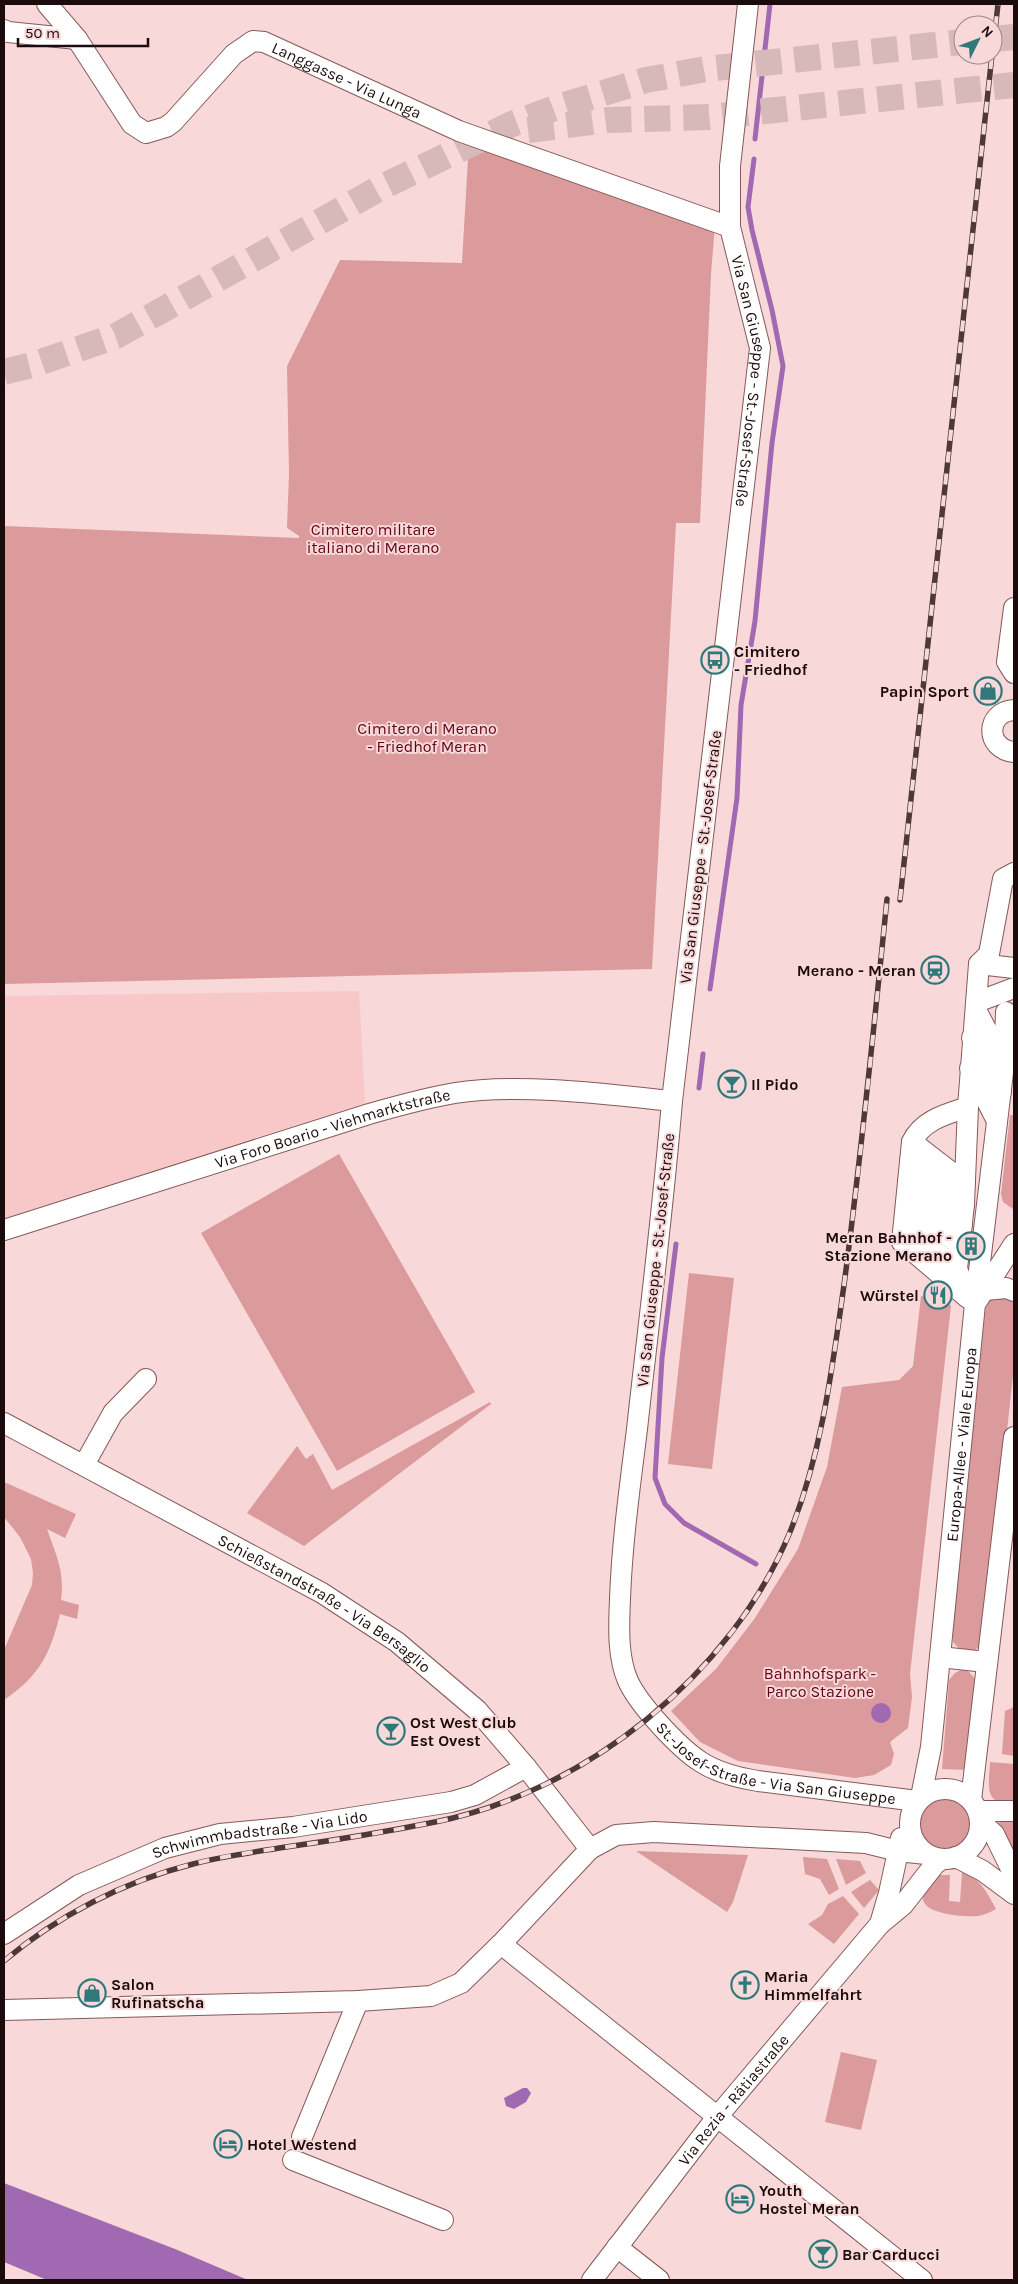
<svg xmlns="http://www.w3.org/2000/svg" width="1018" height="2284" viewBox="0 0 1018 2284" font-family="Karla,sans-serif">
	<rect width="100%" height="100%" fill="#f8d8d8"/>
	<polygon fill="#f8c8c8" points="359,991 365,1103 4,1218 4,996"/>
	<g fill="#db9a9b">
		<polygon points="469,141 715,225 711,274 700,523 676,523 652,969 4,984 4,526 299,538 299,536 287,528 289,474 287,366 340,260 462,263"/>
		<polygon points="1010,1115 1014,1115 1013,1209 1003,1202 1001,1194"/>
		<polygon points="339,1154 475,1392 337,1471 201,1233"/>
		<polygon points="689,1273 734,1278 712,1469 668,1464"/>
		<polygon points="921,1296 947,1300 951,1306 910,1674 912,1697 908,1728 890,1742 894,1754 891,1765 874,1775 855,1778 738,1761 700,1742 671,1711 716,1669 755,1618 798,1549 827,1467 842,1387 899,1380 913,1366"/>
		<polygon points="994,1296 1014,1298 1014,1366 984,1642 974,1651 962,1652 953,1642 952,1631 985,1312 988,1302"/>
		<polygon points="490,1402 491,1404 304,1546 247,1513 297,1446 306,1459 313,1454 332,1490"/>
		<path d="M 4,1482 L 76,1514 L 65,1538 L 47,1529 C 56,1555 65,1572 61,1600 L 79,1605 L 77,1619 L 60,1614 C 50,1655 39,1676 4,1700 L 4,1650 L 32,1585 L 33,1573 L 31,1559 L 20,1537 L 4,1517 Z"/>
		<polygon points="961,1670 968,1671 978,1682 967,1770 942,1769 949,1680 955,1673"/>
		<polygon points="1014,1707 1014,1756 1002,1754 1005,1711"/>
		<path d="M 990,1762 L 1014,1764 L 1014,1803 C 983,1806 989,1785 990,1762 Z"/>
		<circle cx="944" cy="1824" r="26"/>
		<polygon points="1014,1820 1014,1864 1001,1835 999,1823 1000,1821"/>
		<polygon points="636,1851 748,1855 733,1902 727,1912"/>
		<polygon points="803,1857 827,1859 839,1889 829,1895 820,1879 805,1874"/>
		<polygon points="836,1859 860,1861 866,1873 846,1885"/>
		<path d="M 962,1873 C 979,1875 989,1896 996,1909 C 991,1912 984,1915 978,1916 C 966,1917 920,1915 923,1896 C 925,1887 934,1881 940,1875 L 950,1875 L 949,1901 L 960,1902 Z"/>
		<polygon points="870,1880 879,1890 864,1908 851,1892"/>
		<polygon points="843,1896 859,1914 834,1944 808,1924 822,1915 828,1904"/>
		<polygon points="841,2052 877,2060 861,2130 825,2122"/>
	</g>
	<g fill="#a269b3">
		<circle cx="881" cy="1713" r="10"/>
		<polygon points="523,2088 527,2088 531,2093 526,2102 514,2109 506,2106 504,2098"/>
		<polygon points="4,2183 175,2249 248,2280 47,2280 4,2262"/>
	</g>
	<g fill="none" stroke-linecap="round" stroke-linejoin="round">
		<g stroke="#a269b3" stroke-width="5">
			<polyline points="755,139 770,4"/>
			<polyline points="710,989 737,798 741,705 755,621 772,443 783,366 772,310 752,230 748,207 754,159"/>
			<polyline points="699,1088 703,1054"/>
			<polyline points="676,1244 662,1358 655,1478 665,1504 684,1523 756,1564"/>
		</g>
		<g stroke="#d7b9b9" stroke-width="26" stroke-dasharray="26 13" stroke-linecap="butt">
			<polyline points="993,39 1014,37"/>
			<polyline points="528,130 608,120 709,117 1014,85"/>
			<polyline points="4,372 32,365 116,336 380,188 512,124 555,108 646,80 706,69 963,42"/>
		</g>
		<g stroke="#855959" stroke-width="22">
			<g id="minor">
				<path id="s1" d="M 47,4 L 77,39 L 132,124 L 146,133 L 166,127 L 173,122 L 234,54 L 253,41 L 264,42 L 459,131 L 730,227"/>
				<path id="s2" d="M 748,4 L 730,166 L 730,227 L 760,348 L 672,1101 C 663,1211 649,1320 637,1429 C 630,1486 622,1542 620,1599 C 619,1625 617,1656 628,1681 C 639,1705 679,1748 701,1762 C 718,1773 739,1778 758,1781 L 917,1801"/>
				<polyline points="4,30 8,32 77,39"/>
				<polyline points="1014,608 1007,662 1014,673"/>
				<path d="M 1014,710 C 985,712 985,749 1014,752"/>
				<polyline points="979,964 989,954 1003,879 1014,873"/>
				<polyline points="977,1002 1014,988"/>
				<polyline points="976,1010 1004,1063"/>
				<polyline points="972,1038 1001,1092"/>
				<polyline points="970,1068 997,1121"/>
				<path d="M 968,1107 C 947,1114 922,1120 912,1142 L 902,1242 L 968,1298"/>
				<polyline points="912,1142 965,1183"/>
				<polyline points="910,1161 964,1204"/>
				<polyline points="908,1182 962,1224"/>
				<polyline points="906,1204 960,1245"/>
				<polyline points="904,1225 957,1269"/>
				<path id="s3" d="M 4,1230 L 369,1114 C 397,1106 425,1098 455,1093 C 520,1083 605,1094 672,1101"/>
				<polyline points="985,1290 1006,1288 1014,1291"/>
				<polyline points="969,1298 957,1269 964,1204 968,1107 979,964 1014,968"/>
				<polyline points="977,1301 1014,1244"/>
				<path id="s4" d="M 4,1423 L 322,1593 L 397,1642 L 477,1710 L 526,1767 L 590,1849"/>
				<polyline points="84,1465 113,1413 146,1379"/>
				<polyline points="940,1657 986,1662"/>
				<circle cx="945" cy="1824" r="35"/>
				<path id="s5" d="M 921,1797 L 931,1747 L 975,1304 L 1004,1064 L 1006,1012"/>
				<polyline points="971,1800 1014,1437"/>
				<polyline points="978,1811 1014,1811"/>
				<polyline points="980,1821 994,1834 1014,1875"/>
				<polyline points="956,1857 983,1871 1014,1894"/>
				<polyline points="880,1924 889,1893 901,1838"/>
				<path id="s6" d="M 4,1934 L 79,1885 L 165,1848 L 220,1834 L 293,1827 L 451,1802 L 475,1795 L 526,1767"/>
				<polyline points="501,1944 922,2280"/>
				<polyline points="4,2010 358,2001 431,1996 461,1983 501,1944 590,1849 616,1835 654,1832 866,1843 898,1851 926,1854"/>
				<polyline points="302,2137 358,2001"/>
				<polyline points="293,2160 443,2220"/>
				<polyline points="617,2247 659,2280"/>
				<path id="s7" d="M 592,2280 L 717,2117 L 880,1924 L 903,1905 L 935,1864 L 942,1859"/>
			</g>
		</g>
		<use href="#minor" stroke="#fff" stroke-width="20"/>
		<g stroke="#4d393a" stroke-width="5.5">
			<g id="rail">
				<polyline points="993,49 998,4"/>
				<polyline points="900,900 992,55"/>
				<path d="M 4,1961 C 57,1916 125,1881 193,1864 C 223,1856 255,1852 286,1847 C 336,1840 385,1832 435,1822 C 585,1792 731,1675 790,1532 C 822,1453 832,1369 844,1285 C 861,1157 874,1028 887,899"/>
			</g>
		</g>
		<use href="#rail" stroke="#f8d8d8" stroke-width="4" stroke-dasharray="11" stroke-linecap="butt"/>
	</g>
	<defs>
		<g id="bus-ring" transform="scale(1.4375)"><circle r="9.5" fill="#f8d8d8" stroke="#2f797b" stroke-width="1.5"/><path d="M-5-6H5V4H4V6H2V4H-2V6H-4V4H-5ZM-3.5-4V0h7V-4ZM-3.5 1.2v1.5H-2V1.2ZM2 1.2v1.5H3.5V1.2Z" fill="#2f797b"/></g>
		<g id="shop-ring" transform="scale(1.4375)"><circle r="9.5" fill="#f8d8d8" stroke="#2f797b" stroke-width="1.5"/><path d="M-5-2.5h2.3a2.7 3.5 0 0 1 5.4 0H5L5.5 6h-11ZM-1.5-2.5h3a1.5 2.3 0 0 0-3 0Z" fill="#2f797b"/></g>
		<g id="station-ring" transform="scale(1.4375)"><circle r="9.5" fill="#f8d8d8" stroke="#2f797b" stroke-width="1.5"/><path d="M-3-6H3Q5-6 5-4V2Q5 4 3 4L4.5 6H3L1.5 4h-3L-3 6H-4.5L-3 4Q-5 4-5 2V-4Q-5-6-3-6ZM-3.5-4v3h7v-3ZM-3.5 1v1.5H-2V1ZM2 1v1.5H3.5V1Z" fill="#2f797b"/></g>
		<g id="bar-ring" transform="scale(1.4375)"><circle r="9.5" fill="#f8d8d8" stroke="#2f797b" stroke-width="1.5"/><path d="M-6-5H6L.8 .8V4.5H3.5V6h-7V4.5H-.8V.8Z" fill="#2f797b"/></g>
		<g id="building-ring" transform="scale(1.4375)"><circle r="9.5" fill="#f8d8d8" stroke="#2f797b" stroke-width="1.5"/><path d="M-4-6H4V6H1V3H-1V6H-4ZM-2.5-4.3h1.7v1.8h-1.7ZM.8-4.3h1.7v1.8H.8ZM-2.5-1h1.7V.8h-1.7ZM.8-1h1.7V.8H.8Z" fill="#2f797b"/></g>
		<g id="restaurant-ring" transform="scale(1.4375)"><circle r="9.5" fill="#f8d8d8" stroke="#2f797b" stroke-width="1.5"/><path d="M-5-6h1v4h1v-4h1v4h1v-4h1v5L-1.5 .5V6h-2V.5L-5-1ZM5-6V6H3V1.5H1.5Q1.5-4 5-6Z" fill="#2f797b"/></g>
		<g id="church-ring" transform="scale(1.4375)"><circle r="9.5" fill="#f8d8d8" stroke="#2f797b" stroke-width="1.5"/><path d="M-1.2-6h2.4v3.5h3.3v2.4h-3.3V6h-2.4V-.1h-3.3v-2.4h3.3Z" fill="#2f797b"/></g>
		<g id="hotel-ring" transform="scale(1.4375)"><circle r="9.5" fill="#f8d8d8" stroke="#2f797b" stroke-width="1.5"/><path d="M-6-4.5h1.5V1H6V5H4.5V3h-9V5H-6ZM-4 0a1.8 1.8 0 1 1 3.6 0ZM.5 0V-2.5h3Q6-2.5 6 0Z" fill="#2f797b"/></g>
	</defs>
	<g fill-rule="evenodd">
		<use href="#bus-ring" x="715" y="660"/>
		<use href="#shop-ring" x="988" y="691"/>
		<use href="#station-ring" x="935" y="970"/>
		<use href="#bar-ring" x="732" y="1084"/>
		<use href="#building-ring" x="971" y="1246"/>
		<use href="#restaurant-ring" x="938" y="1295"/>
		<use href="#bar-ring" x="391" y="1731"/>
		<use href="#church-ring" x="745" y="1985"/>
		<use href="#shop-ring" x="92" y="1993"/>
		<use href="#hotel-ring" x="228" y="2144"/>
		<use href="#hotel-ring" x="740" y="2199"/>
		<use href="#bar-ring" x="823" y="2254"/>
	</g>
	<g text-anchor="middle" stroke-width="4" stroke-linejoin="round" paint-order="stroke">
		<g font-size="16" fill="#1c0b0c" stroke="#f8d8d8">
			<text dy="6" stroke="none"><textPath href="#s1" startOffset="410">Langgasse - Via Lunga</textPath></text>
			<text dy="6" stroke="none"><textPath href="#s2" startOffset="381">Via San Giuseppe - St.-Josef-Straße</textPath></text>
			<text transform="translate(700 857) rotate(-83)" y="6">Via San Giuseppe - St.-Josef-Straße</text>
			<text dy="6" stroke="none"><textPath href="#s3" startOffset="344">Via Foro Boario - Viehmarktstraße</textPath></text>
			<text transform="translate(655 1260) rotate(-84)" y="6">Via San Giuseppe - St.-Josef-Straße</text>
			<text dy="6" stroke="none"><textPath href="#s5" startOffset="355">Europa-Allee - Viale Europa</textPath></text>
			<text dy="6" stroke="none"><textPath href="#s4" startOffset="368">Schießstandstraße - Via Bersaglio</textPath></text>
			<text dy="6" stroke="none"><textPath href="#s2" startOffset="1872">St.-Josef-Straße - Via San Giuseppe</textPath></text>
			<text dy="6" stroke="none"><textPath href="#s6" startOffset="279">Schwimmbadstraße - Via Lido</textPath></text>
			<text dy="6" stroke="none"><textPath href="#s7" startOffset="229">Via Rezia - Rätiastraße</textPath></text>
		</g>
		<g font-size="16" fill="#620318" stroke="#f8d8d8">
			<text x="373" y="535">Cimitero militare<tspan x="373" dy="18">italiano di Merano</tspan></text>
			<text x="427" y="734">Cimitero di Merano<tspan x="427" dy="18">- Friedhof Meran</tspan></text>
			<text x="820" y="1679">Bahnhofspark -<tspan x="820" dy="18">Parco Stazione</tspan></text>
		</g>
		<g font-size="16" font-weight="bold" fill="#1c0b0c" stroke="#f8d8d8" text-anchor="start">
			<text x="734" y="657">Cimitero<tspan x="734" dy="18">- Friedhof</tspan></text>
			<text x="969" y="697" text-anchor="end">Papin Sport</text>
			<text x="916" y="976" text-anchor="end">Merano - Meran</text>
			<text x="751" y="1090">Il Pido</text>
			<text x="952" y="1243" text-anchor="end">Meran Bahnhof -<tspan x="952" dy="18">Stazione Merano</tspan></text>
			<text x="919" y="1301" text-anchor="end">Würstel</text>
			<text x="410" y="1728">Ost West Club<tspan x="410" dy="18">Est Ovest</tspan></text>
			<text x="764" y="1982">Maria<tspan x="764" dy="18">Himmelfahrt</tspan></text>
			<text x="111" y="1990">Salon<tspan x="111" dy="18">Rufinatscha</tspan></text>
			<text x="247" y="2150">Hotel Westend</text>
			<text x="759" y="2196">Youth<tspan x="759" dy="18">Hostel Meran</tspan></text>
			<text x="842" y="2260">Bar Carducci</text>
		</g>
	</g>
	<rect width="1018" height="2284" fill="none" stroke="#1c0b0c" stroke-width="10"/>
	<g transform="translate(978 40) rotate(48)"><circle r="24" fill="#f8d8d8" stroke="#a08686"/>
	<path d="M0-4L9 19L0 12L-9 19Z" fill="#2f797b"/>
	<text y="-8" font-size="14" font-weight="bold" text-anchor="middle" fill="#1c0b0c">N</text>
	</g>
	<path d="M18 38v8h130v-8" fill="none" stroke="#1c0b0c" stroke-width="2.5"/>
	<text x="25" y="38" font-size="15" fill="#1c0b0c" stroke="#f8d8d8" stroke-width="4" paint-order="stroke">50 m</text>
</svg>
